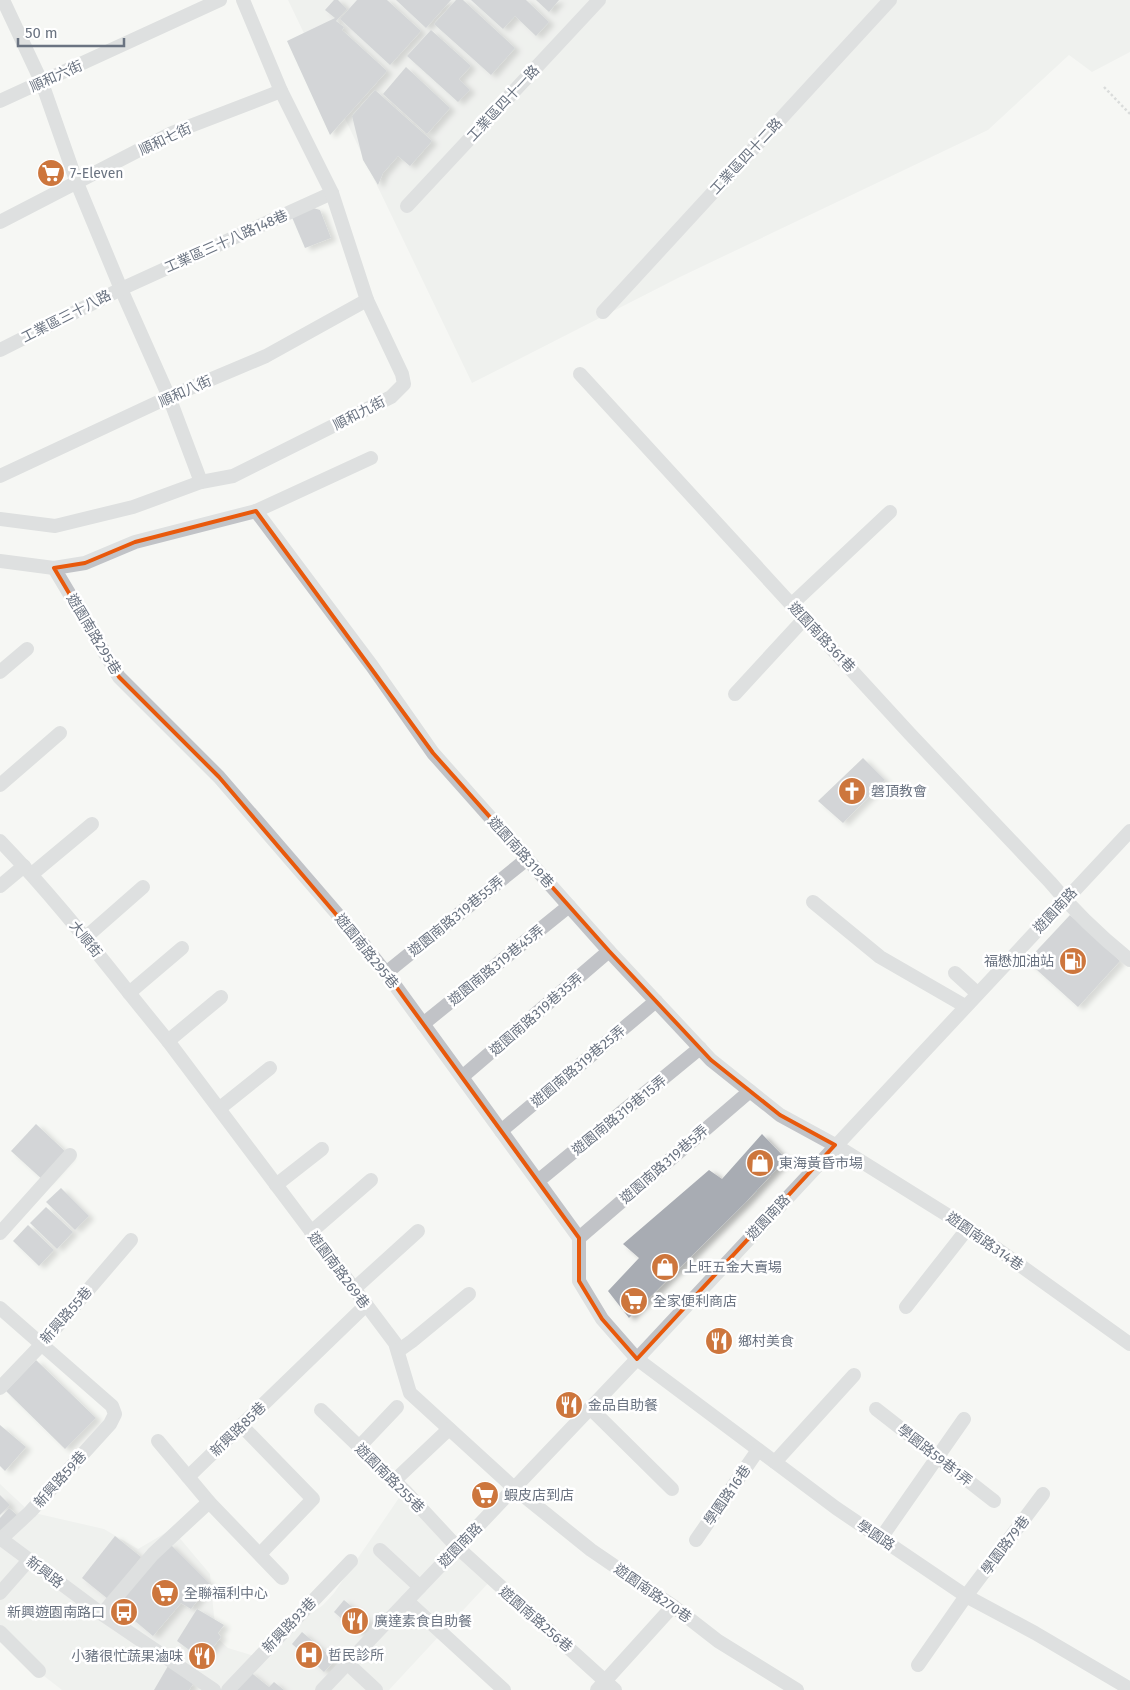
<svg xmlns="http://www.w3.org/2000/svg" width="1130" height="1690" viewBox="0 0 1130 1690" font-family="'Fira Sans','Noto Sans TC',sans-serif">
	<defs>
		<filter id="shadow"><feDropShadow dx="5.5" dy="3" stdDeviation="2.5" flood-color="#0004"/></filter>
	</defs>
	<rect width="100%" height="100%" fill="#f6f7f4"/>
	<g fill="#e7e8e7">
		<polygon points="288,0 1130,0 1130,52 1092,72 1069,55 988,130 680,277 472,383"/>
		<polygon points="0,1484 30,1512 104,1529 138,1549 172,1529 210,1574 216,1637 228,1648 261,1658 289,1629 323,1605 334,1593 403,1492 493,1578 389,1690 62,1690 0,1642"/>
	</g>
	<g fill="#a8acb3" filter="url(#shadow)">
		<polygon points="334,0 338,0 347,9 336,21 344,27 342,30 387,71 330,135 287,41 335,18 325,10"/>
		<polygon points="357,0 387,0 421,31 390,65 340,19"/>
		<polygon points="396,0 451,0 426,28"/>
		<polygon points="456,0 463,0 515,48 491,75 434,24"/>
		<polygon points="471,0 526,0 549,22 536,36 515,16 503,29"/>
		<polygon points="536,0 559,0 549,12"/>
		<polygon points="431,30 471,66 459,79 470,90 458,102 407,56"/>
		<polygon points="406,67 450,108 427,134 383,94"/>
		<polygon points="375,90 432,141 410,166 398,156 383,173 378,185 363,160 352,116"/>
		<polygon points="310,207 320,210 331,238 305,248 291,215"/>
		<polygon points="863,758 885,780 843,823 818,801"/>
		<polygon points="1070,915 1120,961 1078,1007 1027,961"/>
		<polygon points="36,1124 69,1155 44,1181 11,1151"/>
		<polygon points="762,1134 786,1159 745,1203 629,1318 608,1291 639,1258 623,1244 709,1170 722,1179"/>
		<polygon points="61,1188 89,1216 75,1230 46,1202"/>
		<polygon points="46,1207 73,1232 57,1249 30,1223"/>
		<polygon points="28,1225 54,1250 39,1266 13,1241"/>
		<polygon points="36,1360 96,1418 65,1449 6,1391"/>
		<polygon points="0,1425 26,1447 5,1471 0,1466"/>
		<polygon points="0,1495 10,1505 0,1515"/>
		<polygon points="9,1508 18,1516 0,1532 0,1518"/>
		<polygon points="115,1536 141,1557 108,1599 82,1578"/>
		<polygon points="169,1543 210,1584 191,1609 181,1603 153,1636 117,1606"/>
		<polygon points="344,1600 370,1622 359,1634 334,1612"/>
		<polygon points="197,1609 224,1625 218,1633 221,1637 203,1660 177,1641"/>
		<polygon points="302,1632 335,1660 324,1672 292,1644"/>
		<polygon points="168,1666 193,1684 189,1690 154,1690"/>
		<polygon points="249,1671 269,1687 274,1682 284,1690 233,1690"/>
	</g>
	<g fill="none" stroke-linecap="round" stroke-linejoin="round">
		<polyline stroke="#b8babd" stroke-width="2.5" stroke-dasharray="2.5 2.5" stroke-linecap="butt" points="1104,87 1130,114"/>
		<g stroke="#c1c3c7" stroke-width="14">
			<polyline points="3,0 42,83 77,183 121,289 169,397 201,482"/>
			<polyline points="0,101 220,0"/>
			<polyline points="407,206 599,0"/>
			<polyline points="0,222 172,133 281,91"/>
			<polyline points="603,312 890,0"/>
			<polyline points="0,350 121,289 332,193"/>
			<path d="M 580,374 L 910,734 L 1050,882 C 1073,910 1101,937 1130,960"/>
			<polyline points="0,476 169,397 266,356 367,300"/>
			<polyline points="256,511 372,666 433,753 609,951 711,1060 780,1115 835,1145 968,1228 1130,1344"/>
			<polyline points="0,519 55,526 133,507 201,482 233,476 391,397 404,384 402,374 367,300 332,193 281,91 243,0"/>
			<polyline points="0,561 54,568 85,563 135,542 256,511 371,458"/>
			<polyline points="54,568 119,677 219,777 364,945 386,973 579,1238 579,1281 602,1319 637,1359 836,1508 966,1596 1035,1633 1130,1689"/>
			<polyline points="792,604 890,512"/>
			<polyline points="0,672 27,649"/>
			<polyline points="735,694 805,618"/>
			<polyline points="0,785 60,733"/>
			<path d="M 0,841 C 61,904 113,974 168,1041 L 395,1343 L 410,1393 L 514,1488 L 591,1550 L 673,1606 L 718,1641 L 797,1690"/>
			<polyline points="32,874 92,824"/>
			<polyline points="0,886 24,866"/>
			<polyline points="813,902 880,957 965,1006"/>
			<polyline points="86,937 143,887"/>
			<polyline points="386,973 527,859"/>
			<polyline points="955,973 977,993"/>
			<polyline points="129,993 182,948"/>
			<polyline points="423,1024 569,906"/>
			<polyline points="168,1041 221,997"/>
			<polyline points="462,1077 609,951"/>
			<polyline points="220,1108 270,1068"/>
			<polyline points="501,1131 656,1001"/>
			<polyline points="538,1181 700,1048"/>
			<polyline points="276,1185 322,1149"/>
			<polyline points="311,1232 371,1180"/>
			<polyline points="0,1233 70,1155"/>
			<polyline points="579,1238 750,1091"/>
			<polyline points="354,1289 418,1231"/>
			<polyline points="906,1307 968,1228"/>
			<polyline points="0,1308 112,1406 115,1414 110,1424 30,1512 1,1539"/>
			<polyline points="398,1351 412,1341 469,1294"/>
			<polyline points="0,1388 41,1345 131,1240"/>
			<polyline points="590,1408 672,1489"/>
			<polyline points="876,1409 994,1501"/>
			<polyline points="321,1410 405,1491 457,1547 615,1690"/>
			<polyline points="241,1425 313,1499 260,1554"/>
			<polyline points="158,1441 209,1502 282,1578"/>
			<polyline points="359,1447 397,1407"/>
			<polyline points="775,1462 854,1375"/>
			<polyline points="188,1477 366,1305"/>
			<polyline points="394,1481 449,1429"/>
			<polyline points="0,1538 102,1614 214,1690"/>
			<polyline points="881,1538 964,1419"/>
			<polyline points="696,1540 758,1450"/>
			<polyline points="380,1550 420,1587"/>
			<polyline points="0,1593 29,1560"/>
			<polyline points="407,1601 504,1690"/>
			<polyline points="102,1614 153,1554 209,1502"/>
			<polyline points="0,1632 39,1671"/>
			<polyline points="348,1664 376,1690"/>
			<polyline points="918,1665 966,1596 1043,1494"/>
			<polyline points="228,1690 351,1561"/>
			<polyline points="322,1690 637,1359 1130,831"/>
			<polyline points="597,1690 673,1606"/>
		</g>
	</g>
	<path d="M0 0H1130V1690H0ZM 256,511 L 433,753 L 609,951 L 711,1060 L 780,1115 L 835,1145 L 637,1359 L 602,1319 L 579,1281 L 579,1238 L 386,973 L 219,777 L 119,677 L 54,568 L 85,563 L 135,542 Z" fill="#f6f7f4" fill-opacity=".55" fill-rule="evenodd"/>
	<path fill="none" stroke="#e8590c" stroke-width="4" stroke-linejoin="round" d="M 256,511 L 433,753 L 609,951 L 711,1060 L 780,1115 L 835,1145 L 637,1359 L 602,1319 L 579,1281 L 579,1238 L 386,973 L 219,777 L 119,677 L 54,568 L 85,563 L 135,542 Z"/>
	<defs>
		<g id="supermarket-disc" transform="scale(1.4375)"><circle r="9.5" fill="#cd763d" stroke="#fff"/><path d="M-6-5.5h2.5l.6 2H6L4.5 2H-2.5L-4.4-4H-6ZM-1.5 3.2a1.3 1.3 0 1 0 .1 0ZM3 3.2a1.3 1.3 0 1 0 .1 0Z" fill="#fff"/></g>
		<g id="church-disc" transform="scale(1.4375)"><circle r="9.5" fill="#cd763d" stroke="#fff"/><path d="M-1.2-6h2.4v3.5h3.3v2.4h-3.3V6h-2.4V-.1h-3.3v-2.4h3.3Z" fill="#fff"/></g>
		<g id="fuel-disc" transform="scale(1.4375)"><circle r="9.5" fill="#cd763d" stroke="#fff"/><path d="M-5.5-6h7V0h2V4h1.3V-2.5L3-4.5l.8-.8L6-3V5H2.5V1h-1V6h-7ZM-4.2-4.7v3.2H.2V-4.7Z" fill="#fff"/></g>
		<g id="shop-disc" transform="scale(1.4375)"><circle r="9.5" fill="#cd763d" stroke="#fff"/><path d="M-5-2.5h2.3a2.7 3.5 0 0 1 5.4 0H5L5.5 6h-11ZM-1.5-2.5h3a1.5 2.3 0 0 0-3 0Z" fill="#fff"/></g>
		<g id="restaurant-disc" transform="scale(1.4375)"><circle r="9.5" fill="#cd763d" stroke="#fff"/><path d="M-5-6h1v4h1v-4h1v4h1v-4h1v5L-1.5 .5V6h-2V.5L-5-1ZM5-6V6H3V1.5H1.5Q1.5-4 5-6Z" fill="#fff"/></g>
		<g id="bus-disc" transform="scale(1.4375)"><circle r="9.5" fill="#cd763d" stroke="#fff"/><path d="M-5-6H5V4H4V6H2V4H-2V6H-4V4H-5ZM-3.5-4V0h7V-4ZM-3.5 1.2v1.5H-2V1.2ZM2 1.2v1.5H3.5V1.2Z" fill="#fff"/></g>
		<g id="hospital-disc" transform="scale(1.4375)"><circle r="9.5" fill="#cd763d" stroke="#fff"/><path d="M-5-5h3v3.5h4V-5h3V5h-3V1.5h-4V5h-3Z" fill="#fff"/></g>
	</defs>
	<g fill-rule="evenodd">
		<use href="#supermarket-disc" x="51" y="173"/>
		<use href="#church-disc" x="852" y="791"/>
		<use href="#fuel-disc" x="1073" y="961"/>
		<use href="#shop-disc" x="760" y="1163"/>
		<use href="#shop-disc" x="665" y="1267"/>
		<use href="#supermarket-disc" x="634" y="1301"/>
		<use href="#restaurant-disc" x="719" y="1341"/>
		<use href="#restaurant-disc" x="569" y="1405"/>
		<use href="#supermarket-disc" x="485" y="1495"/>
		<use href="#supermarket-disc" x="165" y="1593"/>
		<use href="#bus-disc" x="124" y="1612"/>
		<use href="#restaurant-disc" x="355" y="1621"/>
		<use href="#hospital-disc" x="309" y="1655"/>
		<use href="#restaurant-disc" x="202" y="1656"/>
	</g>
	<g text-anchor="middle" stroke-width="5" stroke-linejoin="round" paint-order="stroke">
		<g font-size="14" fill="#6a7381" stroke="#fff">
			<text transform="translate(56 76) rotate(-24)" y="5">順和六街</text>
			<text transform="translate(503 103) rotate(-47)" y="5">工業區四十一路</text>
			<text transform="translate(165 139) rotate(-25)" y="5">順和七街</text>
			<text transform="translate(746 156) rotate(-47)" y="5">工業區四十二路</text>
			<text transform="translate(226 241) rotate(-24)" y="5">工業區三十八路148巷</text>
			<text transform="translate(66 316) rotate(-27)" y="5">工業區三十八路</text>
			<text transform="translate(185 391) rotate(-24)" y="5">順和八街</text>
			<text transform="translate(359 413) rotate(-27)" y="5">順和九街</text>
			<text transform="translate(94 634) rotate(59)" y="5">遊園南路295巷</text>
			<text transform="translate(822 637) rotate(47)" y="5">遊園南路361巷</text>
			<text transform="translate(521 852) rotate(48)" y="5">遊園南路319巷</text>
			<text transform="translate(1055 910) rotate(-47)" y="5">遊園南路</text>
			<text transform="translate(456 916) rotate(-39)" y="5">遊園南路319巷55弄</text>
			<text transform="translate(86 939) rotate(51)" y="5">大順街</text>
			<text transform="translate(367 951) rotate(51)" y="5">遊園南路295巷</text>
			<text transform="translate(496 965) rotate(-39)" y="5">遊園南路319巷45弄</text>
			<text transform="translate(536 1014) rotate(-41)" y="5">遊園南路319巷35弄</text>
			<text transform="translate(578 1066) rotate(-40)" y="5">遊園南路319巷25弄</text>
			<text transform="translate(619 1115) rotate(-39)" y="5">遊園南路319巷15弄</text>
			<text transform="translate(664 1164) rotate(-41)" y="5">遊園南路319巷5弄</text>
			<text transform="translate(768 1217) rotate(-47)" y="5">遊園南路</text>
			<text transform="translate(985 1241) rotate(35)" y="5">遊園南路314巷</text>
			<text transform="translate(339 1270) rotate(53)" y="5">遊園南路269巷</text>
			<text transform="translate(66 1315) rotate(-49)" y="5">新興路55巷</text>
			<text transform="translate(238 1429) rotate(-44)" y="5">新興路85巷</text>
			<text transform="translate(935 1455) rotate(38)" y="5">學園路59巷1弄</text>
			<text transform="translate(390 1478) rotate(45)" y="5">遊園南路255巷</text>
			<text transform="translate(60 1479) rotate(-48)" y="5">新興路59巷</text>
			<text transform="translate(727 1495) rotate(-55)" y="5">學園路16巷</text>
			<text transform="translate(876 1535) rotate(34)" y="5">學園路</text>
			<text transform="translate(460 1545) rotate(-46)" y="5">遊園南路</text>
			<text transform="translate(1005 1545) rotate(-53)" y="5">學園路79巷</text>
			<text transform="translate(45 1572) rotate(37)" y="5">新興路</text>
			<text transform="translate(653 1593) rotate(35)" y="5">遊園南路270巷</text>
			<text transform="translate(536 1619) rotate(41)" y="5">遊園南路256巷</text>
			<text transform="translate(289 1625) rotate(-46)" y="5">新興路93巷</text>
		</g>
		<g font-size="14" fill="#6a7381" stroke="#fff" text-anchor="start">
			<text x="70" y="178">7-Eleven</text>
			<text x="871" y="796">磐頂教會</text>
			<text x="1054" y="966" text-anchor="end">福懋加油站</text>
			<text x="779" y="1168">東海黃昏市場</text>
			<text x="684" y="1272">上旺五金大賣場</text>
			<text x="653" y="1306">全家便利商店</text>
			<text x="738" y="1346">鄉村美食</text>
			<text x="588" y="1410">金品自助餐</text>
			<text x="504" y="1500">蝦皮店到店</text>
			<text x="184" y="1598">全聯福利中心</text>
			<text x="105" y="1617" text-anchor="end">新興遊園南路口</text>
			<text x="374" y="1626">廣達素食自助餐</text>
			<text x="328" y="1660">哲民診所</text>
			<text x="183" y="1661" text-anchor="end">小豬很忙蔬果滷味</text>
		</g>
	</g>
	<path d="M18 38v8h106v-8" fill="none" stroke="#6a7381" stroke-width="2.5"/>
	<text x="25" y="38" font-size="15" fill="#6a7381" stroke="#ffffff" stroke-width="4" paint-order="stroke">50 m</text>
</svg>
